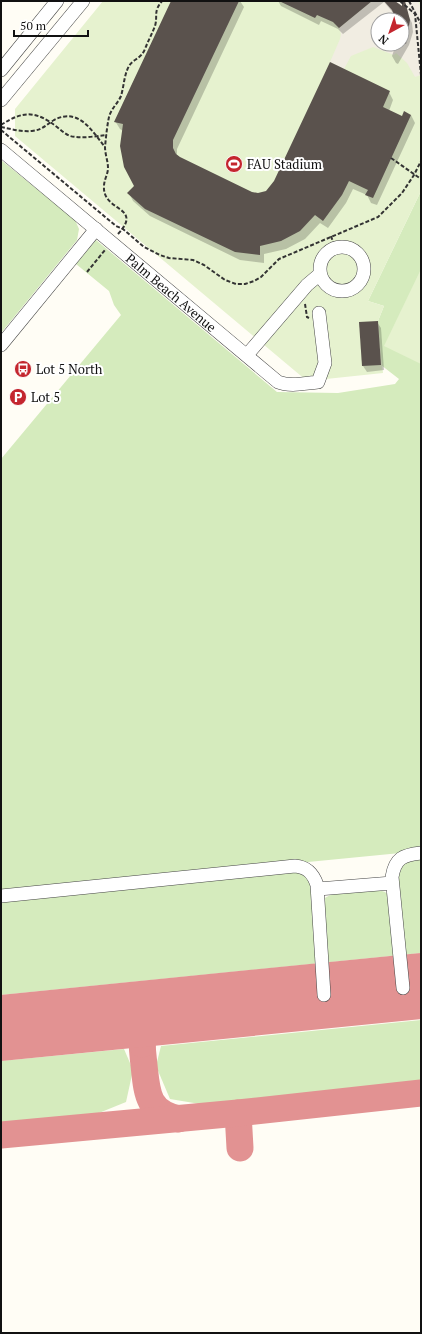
<svg xmlns="http://www.w3.org/2000/svg" width="422" height="1334" viewBox="0 0 422 1334" font-family="'PT Serif',serif">
	<rect width="100%" height="100%" fill="#fffdf5"/>
	<g fill="#d5ebbd">
		<polygon points="1,160 75,220 79,229 77,240 1,333"/>
		<polygon points="421,191 421,851 1,892 1,459 121,315 114,305 109,291 76,264 96,240 277,392 338,393 395,384 399,379 381,365 378,321 384,306 368,301"/>
		<polygon points="421,853 421,953 1,995 1,896 301,866 323,899 334,893 379,890 385,892 394,900 393,870"/>
		<polygon points="421,1020 421,1086 206,1105 170,1099 156,1066 161,1046"/>
		<polygon points="124,1049 133,1070 126,1102 94,1115 1,1127 1,1061"/>
	</g>
	<g fill="#e6f2cf" fill-rule="evenodd">
		<path d="M 103,1 L 421,1 L 421,191 L 368,301 L 384,306 L 378,321 L 383,373 L 307,381 L 15,136 L 15,109 ZM 378,20 L 402,20 L 402,44 L 378,44 Z"/>
		<polygon points="421,269 421,364 384,346"/>
	</g>
	<path fill="#f1ede2" fill-rule="evenodd" d="M 372,1 L 418,1 L 421,7 L 421,75 L 415,77 L 407,63 L 396,53 L 394,55 L 373,47 L 351,56 L 344,69 L 330,62 L 340,39 L 341,34 L 339,28 ZM 378,20 L 402,20 L 402,44 L 378,44 Z"/>
	<g fill="#0003">
		<polygon points="172,1 240,1 244,7 177,149 177,155 180,158 252,193 258,194 267,192 389,92 393,100 389,111 402,118 411,115 415,123 377,205 371,203 367,195 353,189 346,203 328,228 320,223 305,239 286,249 264,254 264,263 240,260 150,216 133,201 129,193 135,186 123,131 120,129 115,121"/>
		<polygon points="278,1 392,1 408,15 412,23 413,32 409,45 398,64 396,63 392,56 396,44 402,44 402,20 397,20 396,16 384,2 343,34 338,29 321,21 319,25 281,6"/>
		<polygon points="377,322 381,328 384,370 367,372 363,366"/>
	</g>
	<g fill="none" stroke-linecap="round" stroke-linejoin="round">
		<g stroke="#e29292" stroke-width="27">
			<path d="M 167,1011 C 157,1016 147,1023 143,1034 C 141,1044 143,1055 144,1065 C 147,1093 147,1112 179,1119"/>
			<path d="M 113,1016 C 128,1019 137,1029 142,1044"/>
			<polyline points="238,1113 240,1148"/>
			<polyline points="1,1135 238,1113 421,1093"/>
		</g>
		<polyline stroke="#e29292" stroke-width="66" points="1,1028 421,986"/>
	</g>
	<g fill="#5a524d">
		<polygon points="171,1 239,1 173,140 173,148 176,154 180,157 252,192 258,193 266,191 274,181 330,62 390,91 383,107 402,116 404,111 411,115 373,198 365,195 368,190 349,181 342,195 323,221 315,215 300,231 281,241 260,246 260,255 235,252 145,209 127,193 134,186 124,167 120,146 123,124 114,122"/>
		<polygon points="279,1 372,1 339,28 333,22 317,15 315,18"/>
		<polygon points="384,1 395,1 402,6 402,1 405,1 410,20 406,44 402,44 402,20 396,20 392,10"/>
		<polygon points="378,321 381,365 362,366 359,322"/>
	</g>
	<g fill="none" stroke-linecap="round" stroke-linejoin="round">
		<g stroke="#444" stroke-width="14">
			<g id="minor">
				<polyline points="1,70 57,1"/>
				<polyline points="1,100 83,1"/>
				<path id="s1" d="M 1,150 L 278,382 C 291,387 305,383 318,382 L 325,363 L 319,313"/>
				<circle cx="342" cy="269" r="22"/>
				<polyline points="1,345 96,229"/>
				<polyline points="247,355 307,285 320,274"/>
				<polyline points="318,889 392,883"/>
				<path d="M 1,896 L 295,866 C 307,867 313,873 317,885 L 324,995"/>
				<path d="M 403,988 L 392,877 C 395,858 403,855 421,853"/>
			</g>
		</g>
		<g stroke="#333" stroke-width="2" stroke-dasharray="4 2" stroke-linecap="butt">
			<polyline points="400,1 415,14 421,75"/>
			<polyline points="409,1 421,24"/>
			<path d="M 1,125 C 24,110 36,111 57,127 C 61,130 65,134 70,136 C 82,139 95,136 107,135"/>
			<path d="M 1,127 C 11,129 22,132 32,131 C 42,130 46,125 54,120 C 79,107 92,131 105,147"/>
			<polyline points="1,130 116,226 123,229 144,247 160,255 169,258 193,260 204,265 225,280 236,284 245,284 254,281 261,277 279,259 378,217 402,193 414,175 421,161"/>
			<polyline points="391,158 421,179"/>
			<path d="M 118,234 C 144,206 102,212 104,186 C 104,180 108,174 108,168 C 108,161 105,154 105,147 C 106,137 107,126 109,117 C 111,109 118,103 121,96 C 124,86 124,75 129,66 C 133,59 141,59 145,49 C 148,41 152,34 155,26 C 158,15 153,12 162,1"/>
			<polyline points="331,236 335,248"/>
			<polyline points="87,272 105,250"/>
			<polyline points="305,304 307,317 309,318"/>
		</g>
		<use href="#minor" stroke="#fff" stroke-width="13"/>
	</g>
	<defs>
		<g id="stadium-disc" transform="scale(0.9)"><circle r="9.5" fill="#c4262e" stroke="#fff"/><path d="M0-5a6.5 5 0 1 0 0 10a6.5 5 0 1 0 0-10ZM-3.5-1.8h7v3.6h-7Z" fill="#fff"/></g>
		<g id="bus-disc" transform="scale(0.9)"><circle r="9.5" fill="#c4262e" stroke="#fff"/><path d="M-5-6H5V4H4V6H2V4H-2V6H-4V4H-5ZM-3.5-4V0h7V-4ZM-3.5 1.2v1.5H-2V1.2ZM2 1.2v1.5H3.5V1.2Z" fill="#fff"/></g>
		<g id="parking-disc" transform="scale(0.9)"><circle r="9.5" fill="#c4262e" stroke="#fff"/><path d="M-3.5-5.5H1a3.5 3.5 0 0 1 0 7H-1V5.5H-3.5ZM-1-3.4V-.6H.8a1.4 1.4 0 0 0 0-2.8Z" fill="#fff"/></g>
	</defs>
	<g fill-rule="evenodd">
		<use href="#stadium-disc" x="234" y="164"/>
		<use href="#bus-disc" x="23" y="369"/>
		<use href="#parking-disc" x="18" y="397"/>
	</g>
	<g text-anchor="middle" stroke-width="4" stroke-linejoin="round" paint-order="stroke">
		<g font-size="13" fill="#111" stroke="#fff" text-anchor="start">
			<text x="247" y="169">FAU Stadium</text>
			<text x="36" y="374">Lot 5 North</text>
			<text x="31" y="402">Lot 5</text>
		</g>
		<g font-size="13" fill="#111" stroke="#fff">
			<text dy="5" stroke="none"><textPath href="#s1" startOffset="222">Palm Beach Avenue</textPath></text>
		</g>
	</g>
	<rect width="422" height="1334" fill="none" stroke="#111111" stroke-width="4"/>
	<g transform="translate(390 32) rotate(220)"><circle r="19" fill="#ffffff" stroke="#a0a0a0"/>
	<path d="M0-3L7 15L0 10L-7 15Z" fill="#c4262e"/>
	<text y="-6" font-size="11" font-weight="bold" text-anchor="middle" fill="#111111">N</text>
	</g>
	<path d="M14 30v6h74v-6" fill="none" stroke="#111111" stroke-width="2"/>
	<text x="20" y="30" font-size="12" fill="#111111" stroke="#ffffff" stroke-width="3" paint-order="stroke">50 m</text>
</svg>
